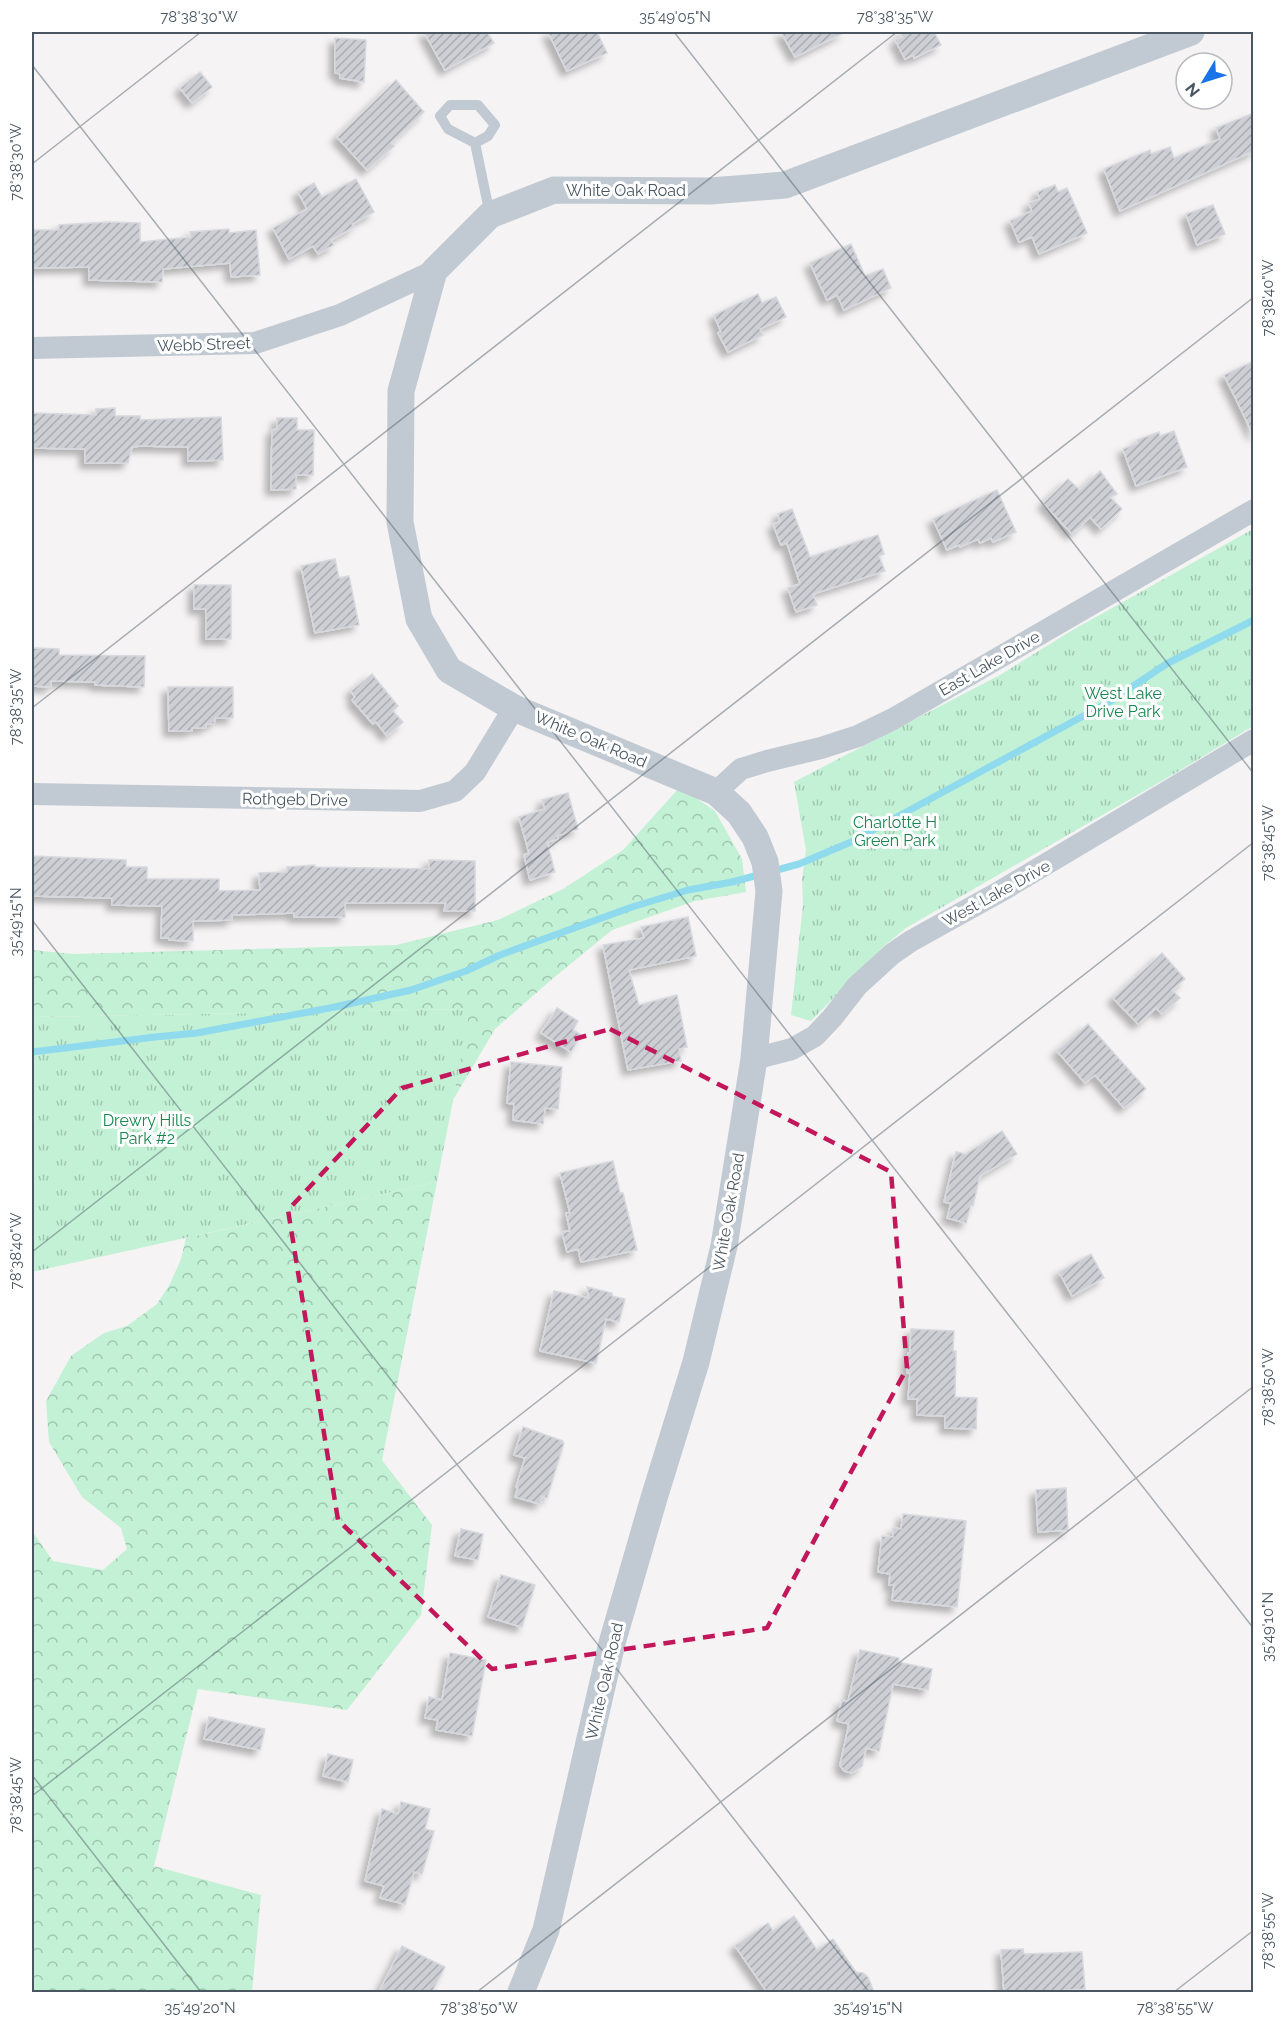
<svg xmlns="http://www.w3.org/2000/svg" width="1285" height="2024" viewBox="0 0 1285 2024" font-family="Raleway,sans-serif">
	<defs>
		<pattern id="grass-tufts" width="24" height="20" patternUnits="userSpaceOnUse" patternTransform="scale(1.5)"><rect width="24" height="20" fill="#c3f1d5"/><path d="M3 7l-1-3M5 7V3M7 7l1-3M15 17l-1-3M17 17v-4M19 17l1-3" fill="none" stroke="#a0c6b0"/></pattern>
		<pattern id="forest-crowns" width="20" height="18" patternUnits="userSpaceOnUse" patternTransform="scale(1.5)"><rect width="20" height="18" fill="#c3f1d5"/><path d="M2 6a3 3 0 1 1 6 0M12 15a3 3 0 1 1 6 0" fill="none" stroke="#a0c6b0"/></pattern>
		<pattern id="building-hatch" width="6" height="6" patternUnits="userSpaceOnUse" patternTransform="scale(1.5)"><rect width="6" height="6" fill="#cdcfd5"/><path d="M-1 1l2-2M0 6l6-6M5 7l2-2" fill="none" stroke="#a8abb0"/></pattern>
		<filter id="shadow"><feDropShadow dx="-5.5" dy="5.5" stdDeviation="3" flood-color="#0004"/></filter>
	</defs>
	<rect width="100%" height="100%" fill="#f5f3f3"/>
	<g fill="url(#grass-tufts)">
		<polygon points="1253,529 1253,726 1179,771 906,928 884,946 811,1021 791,1015 803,905 802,879 806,850 794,782 1000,675 1071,631"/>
		<polygon points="471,1009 437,1182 32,1272 32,1017"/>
	</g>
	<g fill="url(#forest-crowns)">
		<polygon points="680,787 715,811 742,859 746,892 695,901 612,930 551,980 495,1029 453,1100 470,1009 32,1017 32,950 73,954 396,945 498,920 563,889 623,850"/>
		<polygon points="437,1182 382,1460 432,1525 421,1615 347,1710 198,1689 154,1866 261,1895 252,1992 32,1992 32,1531 53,1561 103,1570 127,1549 121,1528 82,1497 49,1442 46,1401 71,1356 104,1333 127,1326 157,1304 170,1284 181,1259 186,1238"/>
	</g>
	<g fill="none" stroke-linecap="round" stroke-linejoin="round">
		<g stroke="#90daee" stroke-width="7">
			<polyline points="773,871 799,864 851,842 1109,702 1168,663 1254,620"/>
			<polyline points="32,1052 155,1037 197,1033 335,1007 411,990 466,971 500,955 632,907 688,890 732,882 762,874"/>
		</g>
	</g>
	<g fill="url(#building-hatch)" stroke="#d7d9de" stroke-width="1.5" filter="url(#shadow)">
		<polygon points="424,32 487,32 494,43 445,70"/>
		<polygon points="548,32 597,32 607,53 567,71"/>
		<polygon points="781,32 845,32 795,57"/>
		<polygon points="900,32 934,32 941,45 914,58 913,55 905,59 895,40 903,37"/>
		<polygon points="335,38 366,40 364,82 340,78 340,74 335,73"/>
		<polygon points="200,72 212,87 192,103 180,88"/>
		<polygon points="396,80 424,112 391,143 394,146 367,170 337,137"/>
		<polygon points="1254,113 1254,151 1120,211 1104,169 1150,150 1151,154 1170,147 1174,158 1220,139 1216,128"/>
		<polygon points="356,179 374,212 352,224 354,227 331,240 334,245 318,254 313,246 289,259 273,228 307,209 298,192 314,183 322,197"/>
		<polygon points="1055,185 1058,192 1067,188 1087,233 1039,254 1032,237 1019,242 1010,221 1032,211 1029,203 1040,199 1037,192"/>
		<polygon points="1213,205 1225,234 1197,245 1186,214"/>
		<polygon points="109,222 140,223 140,242 191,237 190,232 229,229 229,233 256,230 260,275 231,277 230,263 163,269 162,282 89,280 89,267 32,268 32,230 59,230 59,225"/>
		<polygon points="851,244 865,276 883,269 891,288 844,310 837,295 827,300 810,263"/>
		<polygon points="758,294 762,303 776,297 786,317 760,329 763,335 728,352 718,333 721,332 714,315"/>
		<polygon points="1254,361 1254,436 1224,375"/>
		<polygon points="115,408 115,416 140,416 140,420 221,417 223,460 188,461 188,447 140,446 132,447 128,463 85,463 85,449 32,448 32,413 96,415 96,409"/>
		<polygon points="277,418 297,418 297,430 314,430 313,475 296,475 296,489 271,490 272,430 277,429"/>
		<polygon points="1174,431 1187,467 1136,486 1123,449 1138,443 1137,440 1159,432 1160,436"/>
		<polygon points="1100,471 1117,494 1110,497 1122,509 1101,529 1090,517 1072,534 1043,503 1068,479 1080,490"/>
		<polygon points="997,490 1016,532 993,542 991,538 980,543 978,539 960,547 959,545 947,550 933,519"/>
		<polygon points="792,509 810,557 878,535 884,554 879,556 885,571 813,594 817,605 796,612 788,588 800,584 787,543 781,545 773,524 780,522 778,514"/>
		<polygon points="335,559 339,578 349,576 359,625 315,633 301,566"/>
		<polygon points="194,585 231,585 231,639 206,639 206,609 194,609"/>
		<polygon points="32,648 59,649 59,655 145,656 144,687 95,685 95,682 51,681 51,687 32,686"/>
		<polygon points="372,674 398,706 393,711 403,722 387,736 376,722 373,724 352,700 355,697 351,691"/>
		<polygon points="168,687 233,687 233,718 215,718 214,724 206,724 206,728 192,728 192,731 169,731"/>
		<polygon points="568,793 578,829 557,836 558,839 547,842 555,872 530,880 524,855 529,853 519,817 545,809 542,800"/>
		<polygon points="32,856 126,860 126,867 147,867 147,879 219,879 219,891 260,890 259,873 287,872 287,867 315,865 315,867 429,869 429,860 475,861 475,911 444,911 446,903 345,903 345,917 294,917 294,913 232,915 232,920 193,921 193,941 169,940 169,938 161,938 162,906 112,905 112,898 32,896"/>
		<polygon points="688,917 696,956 629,970 639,1005 677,995 687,1047 679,1049 681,1061 628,1070 603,945 644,938 641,927"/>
		<polygon points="1162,953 1185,979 1172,990 1180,998 1162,1014 1156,1008 1138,1024 1113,998"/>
		<polygon points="557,1008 578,1021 573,1030 581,1035 571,1052 541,1033"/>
		<polygon points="1088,1024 1146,1089 1124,1108 1095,1075 1085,1083 1057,1051"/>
		<polygon points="511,1062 562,1067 558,1109 545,1108 543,1124 513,1120 514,1104 507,1103"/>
		<polygon points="1002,1131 1017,1154 980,1176 973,1206 971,1205 966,1223 947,1218 951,1203 944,1202 956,1152 966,1154"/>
		<polygon points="613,1161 620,1193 623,1193 637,1250 581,1262 578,1249 567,1252 562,1232 570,1231 566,1213 570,1213 560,1173"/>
		<polygon points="1091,1254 1104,1278 1072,1296 1059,1272"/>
		<polygon points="587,1287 612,1293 612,1296 625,1299 619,1322 606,1319 596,1363 540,1351 554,1291 589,1298"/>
		<polygon points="911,1329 954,1331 953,1351 956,1351 955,1397 977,1398 976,1429 945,1428 945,1416 917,1415 917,1399 908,1399 910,1373 907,1373 908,1353 910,1353"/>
		<polygon points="523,1427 563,1441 562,1443 564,1443 547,1498 542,1496 540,1504 515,1497 518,1488 516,1487 525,1458 514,1455"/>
		<polygon points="1066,1488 1068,1530 1038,1532 1036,1490"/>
		<polygon points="903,1514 966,1521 957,1607 892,1600 894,1585 889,1585 890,1574 878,1572 882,1536 893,1537 893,1528 901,1529"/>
		<polygon points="461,1529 483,1534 478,1560 455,1556"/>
		<polygon points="501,1575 535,1585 522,1627 488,1617"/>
		<polygon points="860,1650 899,1658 898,1662 932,1669 928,1690 893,1684 879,1751 866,1748 862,1766 852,1773 844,1771 840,1765 849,1724 837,1721 842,1700 848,1702"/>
		<polygon points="450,1653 486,1660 472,1736 436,1730 438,1720 425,1718 429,1697 442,1700"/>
		<polygon points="209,1717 265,1729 260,1750 204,1739"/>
		<polygon points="328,1754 353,1760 348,1782 323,1776"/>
		<polygon points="401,1802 430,1809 425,1829 434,1831 422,1874 414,1872 405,1904 380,1898 384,1886 365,1881 382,1809 398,1814"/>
		<polygon points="794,1916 817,1950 833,1939 856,1972 863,1973 868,1977 874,1992 767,1992 735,1946 768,1923 773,1931"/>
		<polygon points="402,1946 445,1967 432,1992 379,1992"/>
		<polygon points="1023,1949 1024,1954 1082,1952 1085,1989 1068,1990 1068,1992 1004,1992 1001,1950"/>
	</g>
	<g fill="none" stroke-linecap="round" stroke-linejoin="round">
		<polyline stroke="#c1cad2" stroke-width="10" points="475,143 488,136 495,125 478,105 450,105 440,116 448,129 475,143 490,215"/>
		<g stroke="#c1cad2" stroke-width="22">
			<polyline points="32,348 255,343 340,315 434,271"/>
			<polyline points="716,792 741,769 767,761 821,748 858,736 893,719 1254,510"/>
			<polyline points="32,794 420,801 455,791 475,772 514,708"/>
			<polyline points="754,1059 792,1049 815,1036 832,1018 857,986 892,954 911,941 1001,891 1254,740"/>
		</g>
		<polyline stroke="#c1cad2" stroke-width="27" points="521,1992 546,1930 612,1643 654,1498 696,1362 724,1246 754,1059 769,891 765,862 755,837 739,813 716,792 514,708 449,670 419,619 400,522 401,391 434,271 490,215 554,190 710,191 785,185 1191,32"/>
	</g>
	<path fill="none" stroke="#c2185b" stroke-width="4.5" stroke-dasharray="12 8" stroke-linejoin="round" d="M 610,1029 L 891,1172 L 907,1368 L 767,1628 L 492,1669 L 338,1520 L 288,1210 L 402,1088 Z"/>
	<path fill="none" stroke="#4a5661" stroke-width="1.5" stroke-opacity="0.45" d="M 674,32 L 1254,774M 32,65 L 1254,1629M 32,164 L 201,32M 32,708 L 897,32M 32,920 L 869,1992M 32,1252 L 1254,297M 32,1775 L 201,1992M 32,1796 L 1254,842M 477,1992 L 1254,1386M 1174,1992 L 1254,1930"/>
	<g text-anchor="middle" stroke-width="6" stroke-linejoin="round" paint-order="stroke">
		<g font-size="16" fill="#4a5661" stroke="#fff">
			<text x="626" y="196">White Oak Road</text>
			<text transform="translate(204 344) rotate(-2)" y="6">Webb Street</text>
			<text transform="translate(989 663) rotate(-30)" y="6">East Lake Drive</text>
			<text transform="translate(591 739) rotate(23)" y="6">White Oak Road</text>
			<text transform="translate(295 799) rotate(1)" y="6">Rothgeb Drive</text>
			<text transform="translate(996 893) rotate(-29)" y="6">West Lake Drive</text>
			<text transform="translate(728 1212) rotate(-80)" y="6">White Oak Road</text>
			<text transform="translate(604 1681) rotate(-77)" y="6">White Oak Road</text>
		</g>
		<g font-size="16" fill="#17864f" stroke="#fff">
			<text x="1123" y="699">West Lake<tspan x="1123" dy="18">Drive Park</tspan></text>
			<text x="895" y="828">Charlotte H<tspan x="895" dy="18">Green Park</tspan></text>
			<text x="147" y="1126">Drewry Hills<tspan x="147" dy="18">Park #2</tspan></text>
		</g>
	</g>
	<rect width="1285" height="2024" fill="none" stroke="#ffffff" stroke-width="66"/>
	<g transform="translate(1204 81) rotate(232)"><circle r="28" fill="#ffffff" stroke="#b7bbc0" stroke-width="1.5"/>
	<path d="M0-4.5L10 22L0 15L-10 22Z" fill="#1a73e8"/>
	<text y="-9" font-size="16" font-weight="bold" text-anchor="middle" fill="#4a5661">N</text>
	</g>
	<rect x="33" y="33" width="1219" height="1958" fill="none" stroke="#4a5661" stroke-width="2"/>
	<g font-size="15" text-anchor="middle" fill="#4a5661">
		<text x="199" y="22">78°38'30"W</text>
		<text x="675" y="22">35°49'05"N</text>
		<text x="895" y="22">78°38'35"W</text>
		<text transform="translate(16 162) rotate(-90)" y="5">78°38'30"W</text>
		<text transform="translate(1268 298) rotate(-90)" y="5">78°38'40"W</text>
		<text transform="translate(16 707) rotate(-90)" y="5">78°38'35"W</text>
		<text transform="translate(1268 843) rotate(-90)" y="5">78°38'45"W</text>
		<text transform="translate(16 922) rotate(-90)" y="5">35°49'15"N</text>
		<text transform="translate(16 1251) rotate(-90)" y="5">78°38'40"W</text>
		<text transform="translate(1268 1387) rotate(-90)" y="5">78°38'50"W</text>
		<text transform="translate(1268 1627) rotate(-90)" y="5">35°49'10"N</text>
		<text transform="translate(16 1795) rotate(-90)" y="5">78°38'45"W</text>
		<text transform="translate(1268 1931) rotate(-90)" y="5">78°38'55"W</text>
		<text x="200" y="2013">35°49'20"N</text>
		<text x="479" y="2013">78°38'50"W</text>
		<text x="868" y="2013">35°49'15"N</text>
		<text x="1175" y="2013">78°38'55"W</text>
	</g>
</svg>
